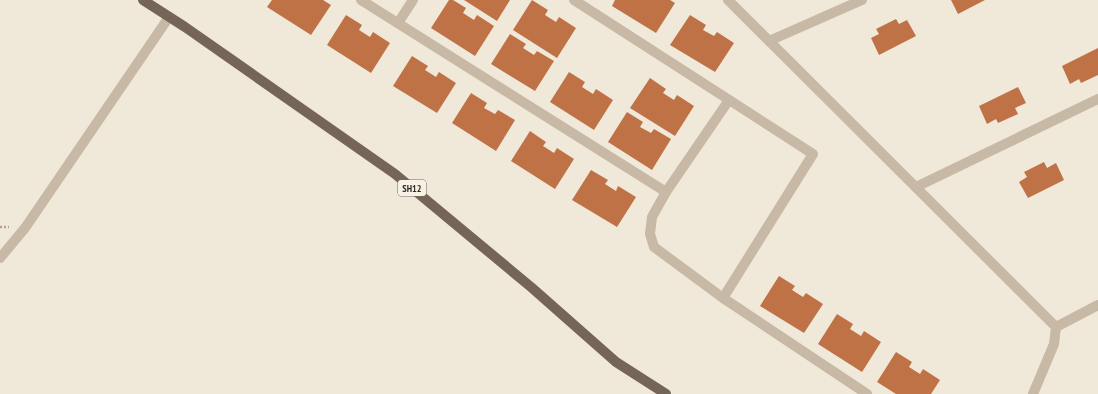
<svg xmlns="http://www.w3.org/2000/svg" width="1098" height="394" viewBox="0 0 1098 394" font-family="'PT Sans Narrow',sans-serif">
	<rect width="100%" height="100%" fill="#f0e8d9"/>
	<g fill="#c07247">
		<polygon points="272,0 323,0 331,5 311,35 267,7"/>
		<polygon points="449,0 453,0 466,8 463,13 474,20 477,15 494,26 475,56 431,28"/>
		<polygon points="464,0 510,0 497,21"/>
		<polygon points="532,0 548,10 545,15 556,22 559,17 576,28 557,58 513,30"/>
		<polygon points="615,0 670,0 675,3 656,33 612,6"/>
		<polygon points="951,0 985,0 958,14"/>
		<polygon points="346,15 362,25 359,30 370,37 373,32 390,43 371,73 327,45"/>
		<polygon points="690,15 706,25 703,30 714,36 717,32 734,43 715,72 670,45"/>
		<polygon points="896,19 899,24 907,20 916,36 879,55 871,38 879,34 876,29"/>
		<polygon points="510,34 526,44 523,48 534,55 537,51 554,61 535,91 491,64"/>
		<polygon points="1098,48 1098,75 1081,83 1079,79 1070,84 1062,66"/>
		<polygon points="412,56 428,66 425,70 436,77 439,72 456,83 437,113 393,86"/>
		<polygon points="569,72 585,82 582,87 593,94 596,89 613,100 594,130 550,102"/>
		<polygon points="650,78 666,89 663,93 674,100 677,95 694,106 675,136 630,108"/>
		<polygon points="1018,87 1026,103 1015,108 1018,114 998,123 996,119 987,124 979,106"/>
		<polygon points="471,93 487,103 484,108 495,114 498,110 515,120 496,151 452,123"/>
		<polygon points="627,112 643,122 640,127 651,133 654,129 671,139 652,170 608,142"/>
		<polygon points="530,131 546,142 543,146 554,153 557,148 574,159 555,189 511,161"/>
		<polygon points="1044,162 1047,168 1056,163 1064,180 1028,198 1019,182 1027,177 1024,172"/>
		<polygon points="591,170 608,180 605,184 616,191 618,186 636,197 617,227 572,200"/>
		<polygon points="779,276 795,286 792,290 803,297 806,293 823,304 804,333 760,306"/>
		<polygon points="837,314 853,324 850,329 861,336 864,331 881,342 862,372 818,344"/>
		<polygon points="896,352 912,362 909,367 920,374 923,369 940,380 931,394 896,394 877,382"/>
	</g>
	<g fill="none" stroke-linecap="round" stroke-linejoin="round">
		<polyline stroke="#b3a390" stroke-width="2.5" stroke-dasharray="2 2" stroke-linecap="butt" points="0,227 9,227"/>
		<g stroke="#c7b9a6" stroke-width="10">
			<polyline points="361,0 666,192"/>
			<polyline points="574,0 813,154 723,298"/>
			<polyline points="728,0 1056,327 1054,344 1033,394"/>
			<polyline points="398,23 413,0"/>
			<polyline points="769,41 862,0"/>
			<polyline points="729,100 666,192 652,217 650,234 654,247 723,298 867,394"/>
			<polyline points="916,187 1098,99"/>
			<polyline points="0,258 25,228 169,17"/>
			<polyline points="1056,327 1098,305"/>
		</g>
		<polyline stroke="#756558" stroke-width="10" points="143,0 185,27 395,174 531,287 616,362 666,394"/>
	</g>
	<g text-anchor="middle" stroke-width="3" stroke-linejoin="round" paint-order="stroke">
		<rect fill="#f8f1e5" stroke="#6e6760" stroke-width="1" x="398" y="180" width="28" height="16" rx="3"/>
		<g font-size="10" font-weight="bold" fill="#332c27">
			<text x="412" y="192">SH12</text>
		</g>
	</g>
</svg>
